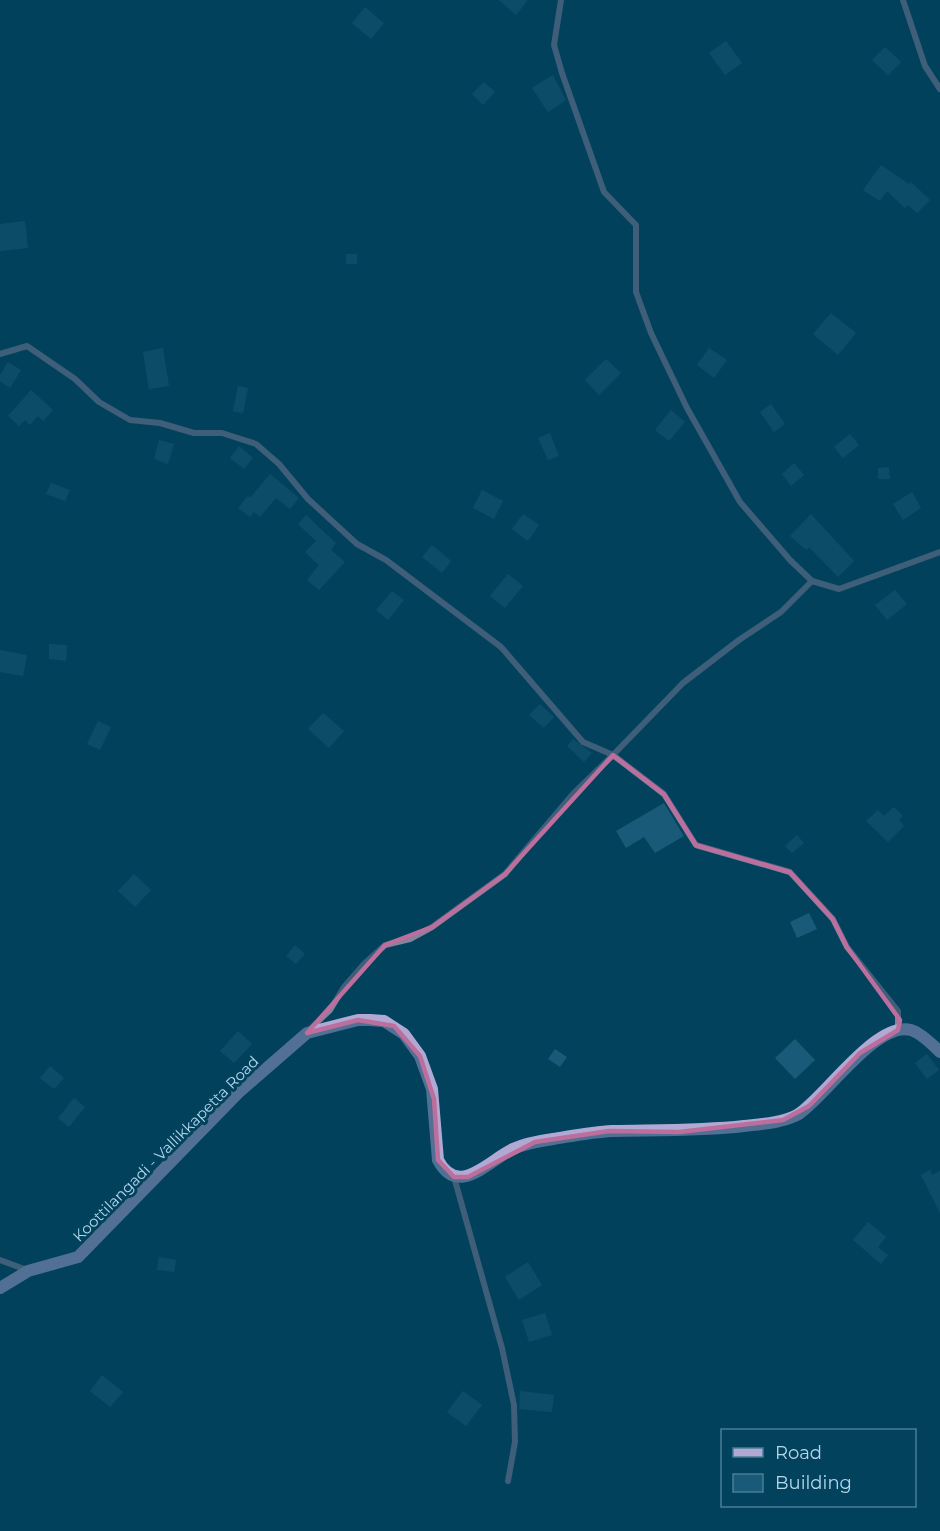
<svg xmlns="http://www.w3.org/2000/svg" width="940" height="1531" viewBox="0 0 940 1531" font-family="Montserrat,sans-serif">
	<rect width="100%" height="100%" fill="#02425c"/>
	<g fill="#195a78">
		<polygon points="499,0 528,0 516,15"/>
		<polygon points="365,7 384,23 371,39 352,23"/>
		<polygon points="726,41 742,63 725,75 709,53"/>
		<polygon points="885,47 901,62 888,75 872,60"/>
		<polygon points="553,75 566,100 548,112 532,88"/>
		<polygon points="484,82 495,92 483,105 472,94"/>
		<polygon points="881,165 909,184 911,182 930,200 917,213 908,205 905,208 887,191 880,201 863,190"/>
		<polygon points="25,221 28,248 0,251 0,224"/>
		<rect x="346" y="254" width="11" height="10"/>
		<polygon points="831,313 856,333 838,355 813,334"/>
		<polygon points="163,348 169,386 149,389 143,352"/>
		<polygon points="709,348 727,360 714,378 697,365"/>
		<polygon points="606,359 621,373 599,395 585,380"/>
		<polygon points="8,362 21,370 10,388 0,381 0,375"/>
		<polygon points="238,386 248,388 243,413 233,411"/>
		<polygon points="31,390 53,410 43,421 38,416 30,425 25,420 19,426 8,416"/>
		<polygon points="771,404 785,424 774,432 760,412"/>
		<polygon points="671,410 685,422 669,441 655,430"/>
		<polygon points="550,433 559,456 548,460 538,438"/>
		<polygon points="850,434 859,445 843,458 834,447"/>
		<polygon points="159,440 174,444 168,464 154,459"/>
		<polygon points="239,446 253,458 244,469 230,458"/>
		<polygon points="794,463 804,475 791,486 782,474"/>
		<polygon points="889,467 890,479 878,479 878,468"/>
		<polygon points="270,474 299,498 290,509 276,498 260,517 254,512 250,517 238,508 248,496 250,498"/>
		<polygon points="51,483 70,490 65,501 46,494"/>
		<polygon points="482,490 503,501 494,519 473,508"/>
		<polygon points="912,492 921,508 903,520 893,504"/>
		<polygon points="523,514 539,525 528,541 512,529"/>
		<polygon points="811,514 854,561 838,577 809,547 806,550 790,536"/>
		<polygon points="306,515 336,543 331,550 345,562 319,590 307,580 319,565 305,552 316,541 298,524"/>
		<polygon points="432,545 451,561 442,573 422,557"/>
		<polygon points="508,574 523,586 505,608 490,596"/>
		<polygon points="895,590 907,604 887,620 875,605"/>
		<polygon points="392,591 404,600 388,620 376,610"/>
		<polygon points="49,644 67,645 66,661 49,659"/>
		<polygon points="0,650 27,655 23,676 0,672"/>
		<polygon points="540,704 554,717 544,728 529,715"/>
		<polygon points="323,713 344,731 329,748 308,729"/>
		<polygon points="98,721 111,727 100,750 87,744"/>
		<polygon points="573,739 592,753 584,762 567,746"/>
		<polygon points="664,803 684,836 655,853 644,837 626,848 616,831"/>
		<polygon points="894,807 903,816 899,820 904,826 888,842 866,821 878,810 884,816"/>
		<polygon points="797,835 804,843 792,853 785,846"/>
		<polygon points="134,874 151,890 135,907 118,891"/>
		<polygon points="809,913 817,929 797,938 790,922"/>
		<polygon points="295,945 305,954 296,964 286,956"/>
		<polygon points="238,1031 252,1044 234,1063 220,1051"/>
		<polygon points="795,1039 815,1060 795,1079 775,1058"/>
		<polygon points="555,1049 567,1057 560,1067 548,1059"/>
		<polygon points="927,1054 939,1070 927,1079 915,1063"/>
		<polygon points="50,1066 64,1078 54,1089 40,1078"/>
		<polygon points="74,1098 85,1107 69,1127 58,1118"/>
		<polygon points="930,1170 932,1175 940,1171 940,1213 921,1175"/>
		<polygon points="868,1222 886,1237 878,1247 888,1255 881,1264 853,1240"/>
		<polygon points="159,1257 176,1260 174,1272 157,1270"/>
		<polygon points="528,1262 542,1285 519,1300 505,1277"/>
		<polygon points="545,1313 552,1335 529,1342 522,1320"/>
		<polygon points="102,1375 123,1392 110,1407 90,1391"/>
		<polygon points="463,1391 482,1405 466,1426 447,1412"/>
		<polygon points="520,1391 554,1395 552,1412 519,1409"/>
	</g>
	<g fill="none" stroke-linecap="round" stroke-linejoin="round">
		<g stroke="#87829d" stroke-width="6">
			<polyline points="561,0 554,45 562,73 604,192 636,225 636,292 651,333 687,408 740,502 790,560 812,581 839,589 940,552"/>
			<polyline points="903,0 925,66 940,89"/>
			<polyline points="0,354 27,346 75,379 99,402 130,420 160,423 194,433 222,433 256,444 279,464 308,499 357,544 386,560 501,647 583,742 613,755 573,794 505,874 432,927 410,939 385,945 364,964 344,987 330,1010 309,1030"/>
			<polyline points="812,581 781,612 739,640 683,683 613,755 664,794 696,845 790,872 833,919 847,947 898,1011 898,1030"/>
			<polyline points="454,1177 502,1348 514,1405 515,1442 508,1481"/>
			<polyline points="0,1260 27,1270"/>
		</g>
		<path stroke="#b1a9d4" stroke-width="12" d="M 0,1288 L 28,1271 L 78,1257 L 238,1093 L 307,1033 L 358,1020 L 370,1020 L 384,1021 L 404,1034 L 420,1056 L 432,1089 L 438,1160 C 458,1198 488,1161 513,1149 C 526,1143 539,1141 553,1139 C 572,1136 592,1132 612,1131 C 656,1130 699,1131 744,1126 C 761,1124 781,1123 797,1115 C 823,1100 876,1020 911,1030 C 921,1033 933,1045 940,1052"/>
	</g>
	<path d="M0 0H940V1531H0ZM 613,755 L 664,794 L 696,845 L 790,872 L 833,919 L 847,947 L 900,1020 L 898,1030 L 860,1053 L 809,1106 L 783,1120 L 679,1132 L 609,1131 L 535,1142 L 468,1177 L 454,1177 L 438,1160 L 434,1099 L 420,1056 L 394,1026 L 358,1020 L 307,1033 L 385,945 L 432,927 L 505,874 Z" fill="#02425c" fill-opacity=".55" fill-rule="evenodd"/>
	<path fill="none" stroke="#bc6e9c" stroke-width="4.5" stroke-linejoin="round" d="M 613,755 L 664,794 L 696,845 L 790,872 L 833,919 L 847,947 L 900,1020 L 898,1030 L 860,1053 L 809,1106 L 783,1120 L 679,1132 L 609,1131 L 535,1142 L 468,1177 L 454,1177 L 438,1160 L 434,1099 L 420,1056 L 394,1026 L 358,1020 L 307,1033 L 385,945 L 432,927 L 505,874 Z"/>
	<g text-anchor="middle" stroke-width="6" stroke-linejoin="round" paint-order="stroke">
		<g font-size="15" fill="#b5d7eb" stroke="#02425c">
			<text transform="translate(166 1149) rotate(-45)" y="5">Koottilangadi - Vallikkapetta Road</text>
		</g>
	</g>
	<rect x="721" y="1429" width="195" height="78" fill="#02425c" stroke="#4a7e95" stroke-width="1.5"/>
	<rect x="733" y="1448" width="30" height="9" fill="#b1a9d4" stroke="#4a7e95" stroke-width="1.5"/>
	<text x="775" y="1459" font-size="18" fill="#b5d7eb">Road</text>
	<rect x="733" y="1474" width="30" height="18" fill="#195a78" stroke="#4a7e95" stroke-width="1.5"/>
	<text x="775" y="1489" font-size="18" fill="#b5d7eb">Building</text>
</svg>
